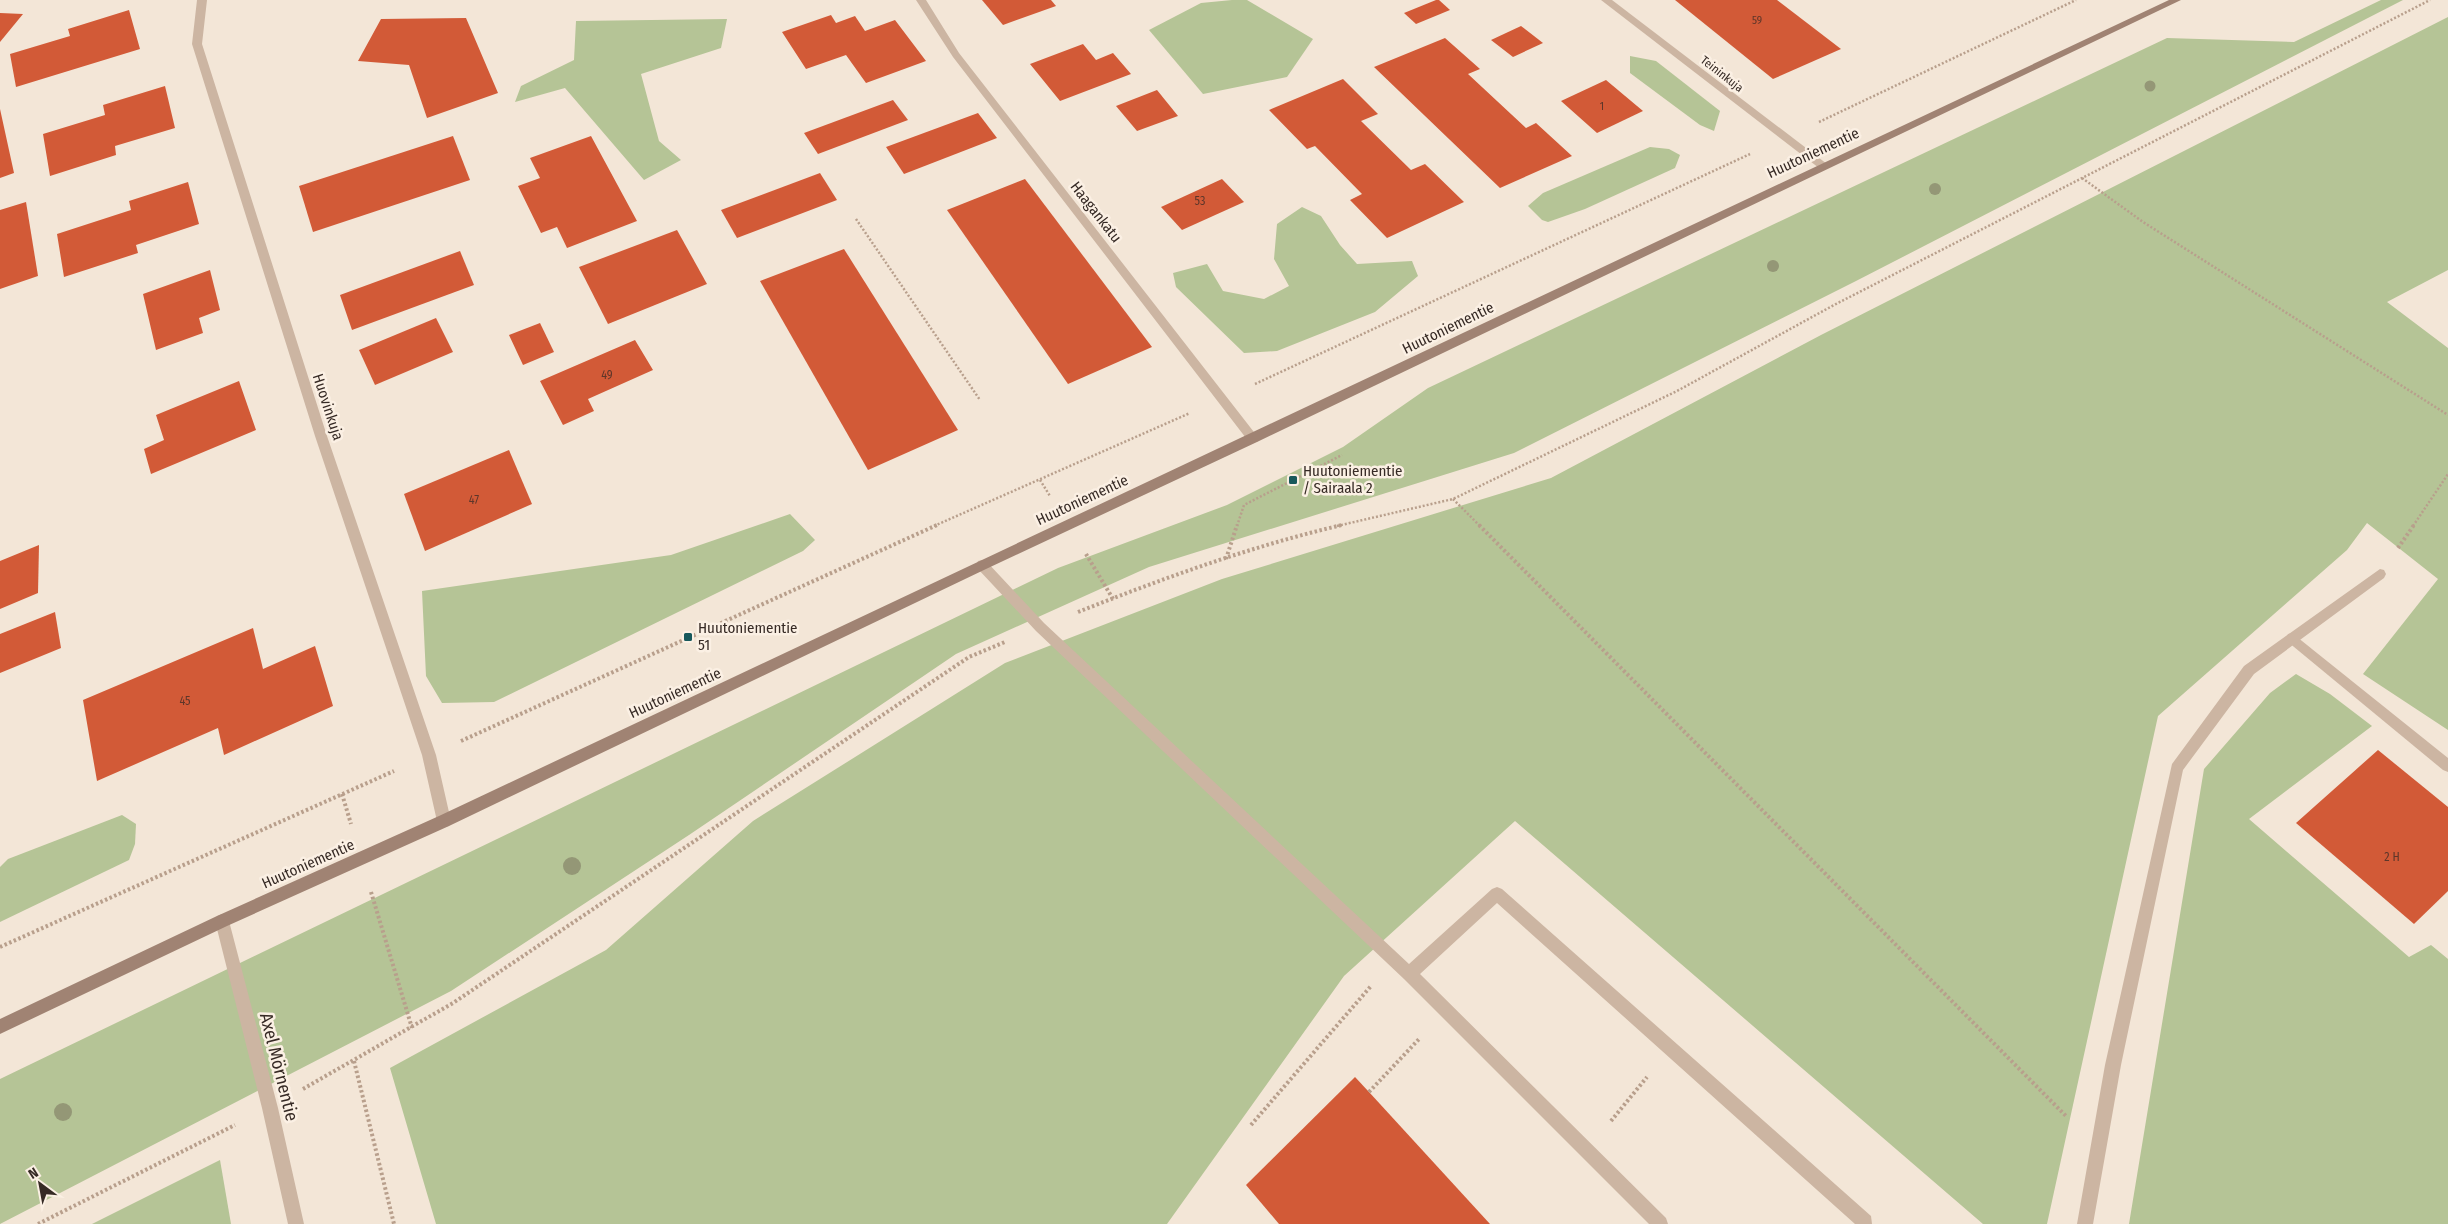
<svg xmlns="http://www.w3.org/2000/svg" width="2448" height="1224" viewBox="0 0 2448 1224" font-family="'Fira Sans Condensed',sans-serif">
	<rect width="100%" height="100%" fill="#f3e6d7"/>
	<g fill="#b5c496">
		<polygon points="1232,0 1247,0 1313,39 1287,77 1203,94 1149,30 1201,3"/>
		<polygon points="2381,0 2403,0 1856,281 1514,453 1149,567 956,654 689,835 451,991 0,1224 0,1079 1058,568 1227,505 1343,447 1428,388 2167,38 2294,42"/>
		<polygon points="2448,17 2448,270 2387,302 2448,348 2448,730 2363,674 2438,579 2367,523 2347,550 2158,716 2047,1224 1983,1224 1515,821 1344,976 1167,1224 436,1224 390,1068 606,950 753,821 1005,663 1222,579 1551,478 1821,335"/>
		<polygon points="727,19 721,48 641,74 659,141 681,160 644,180 565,88 515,102 521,86 574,60 576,21"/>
		<polygon points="1630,56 1656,61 1720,111 1714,131 1700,125 1630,73"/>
		<polygon points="1650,147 1669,149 1680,155 1675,168 1585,209 1548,222 1542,220 1528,206 1543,193"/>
		<polygon points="1302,207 1321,216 1340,245 1357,264 1412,261 1418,276 1375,312 1277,351 1244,353 1176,287 1173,273 1207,264 1223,291 1264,299 1289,286 1274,259 1277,224"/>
		<polygon points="790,514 815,540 803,551 494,702 442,703 426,676 422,591 671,555"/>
		<polygon points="2296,674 2330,694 2372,726 2249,819 2409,957 2431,945 2448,959 2448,1224 2129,1224 2204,769 2270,693"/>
		<polygon points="122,815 136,824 135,844 129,860 0,922 0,867 8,859"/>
		<polygon points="220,1160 231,1224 92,1224"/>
	</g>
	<g fill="#d25a37">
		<polygon points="982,0 1051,0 1056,6 1003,25"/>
		<polygon points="1436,0 1439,0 1450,10 1416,24 1404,13"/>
		<polygon points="1675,0 1777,0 1841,49 1773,79"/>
		<polygon points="129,10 140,49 16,87 10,54 70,36 68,29"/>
		<polygon points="0,13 23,14 0,42"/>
		<polygon points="831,15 836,23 855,16 865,31 895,20 926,61 866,83 846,55 806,69 782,32"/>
		<polygon points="466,18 498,93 427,118 409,65 358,61 381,19"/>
		<polygon points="1521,26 1543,43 1513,57 1491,40"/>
		<polygon points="1445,38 1480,69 1468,74 1526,128 1536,123 1572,156 1500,188 1374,67"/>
		<polygon points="1083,44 1096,60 1113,53 1131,74 1060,101 1030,64"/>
		<polygon points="1343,79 1378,114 1361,121 1411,170 1425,164 1464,202 1387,238 1350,200 1362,194 1315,146 1307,149 1269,110"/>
		<polygon points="1606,80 1643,111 1597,133 1561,101"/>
		<polygon points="165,86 175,128 115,146 116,155 50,176 43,134 105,115 103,105"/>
		<polygon points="1157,90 1178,116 1137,131 1116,106"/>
		<polygon points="893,100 908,120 818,154 804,133"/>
		<polygon points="0,109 14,173 0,178"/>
		<polygon points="978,113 997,138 904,174 886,147"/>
		<polygon points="453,136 470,180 313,232 299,186"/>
		<polygon points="591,136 637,221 567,248 557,227 541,233 518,186 540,178 530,158"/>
		<polygon points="820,173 837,200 737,238 721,210"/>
		<polygon points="1025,179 1152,347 1068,384 947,210"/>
		<polygon points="1222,179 1244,202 1182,230 1161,207"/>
		<polygon points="188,182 199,224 136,245 138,253 64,277 57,234 131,210 129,201"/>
		<polygon points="26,202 38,276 0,289 0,210"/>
		<polygon points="677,230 707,284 608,324 579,267"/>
		<polygon points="844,249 958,430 868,470 760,281"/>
		<polygon points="460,251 474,285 352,330 340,295"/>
		<polygon points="210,270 220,310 199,318 203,333 156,350 143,294"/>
		<polygon points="436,318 453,352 375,385 359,350"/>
		<polygon points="540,323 554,352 523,365 509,335"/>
		<polygon points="635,340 653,370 588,399 594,411 563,425 540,381"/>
		<polygon points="239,381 256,430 151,474 144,449 164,440 156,415"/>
		<polygon points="509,450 532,504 425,551 404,494"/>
		<polygon points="39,545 38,593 0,609 0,561"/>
		<polygon points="55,612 61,648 0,673 0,634"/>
		<polygon points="253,628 263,669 315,646 333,706 224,755 218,728 97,781 83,700"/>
		<polygon points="2378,750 2448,807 2448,891 2414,924 2296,823"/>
		<polygon points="1355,1077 1369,1092 1490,1224 1279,1224 1246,1185"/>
	</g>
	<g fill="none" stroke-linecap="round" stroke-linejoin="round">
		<g stroke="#b89f8c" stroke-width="2.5" stroke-dasharray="2 2" stroke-linecap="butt">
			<polyline points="1819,122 2076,0"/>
			<polyline points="2082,178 2143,222 2448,415"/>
			<polyline points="856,219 980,400"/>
			<polyline points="1255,384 1750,154"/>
			<polyline points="1040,480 1050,496"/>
			<polyline points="1453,499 1480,526"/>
			<polyline points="934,526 1190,413"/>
			<polyline points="1237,526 1244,505 1342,455"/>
			<polyline points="1337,526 1453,499 1677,391 1834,305 2430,0"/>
			<polyline points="2413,526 2448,474"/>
		</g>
		<g stroke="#b89f8c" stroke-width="4" stroke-dasharray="2.5 2.5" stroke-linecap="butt">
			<polyline points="1479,525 2066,1116"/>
			<polyline points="2398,548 2414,525"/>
			<polyline points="1086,554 1113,599"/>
			<polyline points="1226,559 1237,525"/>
			<path d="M 1078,612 C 1164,578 1252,546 1342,525"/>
			<polyline points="461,741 937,525"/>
			<polyline points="342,794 351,824"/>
			<polyline points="371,892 412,1028"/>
			<polyline points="0,947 394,771"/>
			<polyline points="354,1061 394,1224"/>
			<polyline points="303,1089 453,1003 969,657 1005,642"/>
			<polyline points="1369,1092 1420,1038"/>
			<polyline points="1611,1121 1647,1077"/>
			<polyline points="1251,1125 1371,986"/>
			<polyline points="38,1224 235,1125"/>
		</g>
		<g fill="#ccb5a2" fill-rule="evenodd">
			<polygon points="982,560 986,561 1044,623 1409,964 1492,889 1497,887 1502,889 1871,1216 1872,1224 1855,1224 1497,903 1420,974 1666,1218 1668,1224 1649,1224 1404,979 1036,631 978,569 976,565 978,561"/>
			<polygon points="2292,633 2448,758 2448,772 2443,770 2288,642 2286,638 2288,634"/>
		</g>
		<g fill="#ccb5a2" fill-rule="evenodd">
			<polygon points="197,0 207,0 202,44 327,436 436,755 451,821 449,826 444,827 439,826 437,821 422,755 315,436 192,44"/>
			<polygon points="916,0 926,0 959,53 1257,436 1259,439 1257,442 1249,442 953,57"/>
			<polygon points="1601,0 1612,0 1827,164 1827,168 1819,168"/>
			<polygon points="2380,569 2384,570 2386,574 2384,578 2254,674 2183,770 2121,1065 2093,1224 2077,1224 2105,1065 2172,764 2244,666"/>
			<polygon points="222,914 227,916 229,921 278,1108 304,1224 288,1224 262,1108 215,921 217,916"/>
		</g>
		<polygon fill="#a08373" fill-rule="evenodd" points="2169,0 2181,0 1257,442 986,569 449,826 227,926 0,1034 0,1019 217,916 439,816"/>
	</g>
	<g fill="#949776">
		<circle cx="2150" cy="86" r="5.5"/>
		<circle cx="1935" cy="189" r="6"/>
		<circle cx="1773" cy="266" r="6"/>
		<circle cx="572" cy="866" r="9"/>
		<circle cx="63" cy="1112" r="9"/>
	</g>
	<g fill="#17585b" stroke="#fbf0e4" stroke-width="2">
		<rect x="1288" y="475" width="10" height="10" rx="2.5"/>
		<rect x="683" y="632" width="10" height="10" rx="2.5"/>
	</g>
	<g text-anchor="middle" stroke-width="5" stroke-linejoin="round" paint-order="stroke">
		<g font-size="11" fill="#5d362a">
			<text x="1757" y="24">59</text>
			<text x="1602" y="110">1</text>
		</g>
		<g font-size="12" fill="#362a25" stroke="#fbf0e4">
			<text transform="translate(1722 74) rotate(38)" y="4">Teininkuja</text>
		</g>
		<g font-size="12" fill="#5d362a">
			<text x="1200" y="205">53</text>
			<text x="607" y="379">49</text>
			<text x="474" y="504">47</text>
			<text x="185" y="705">45</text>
			<text x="2392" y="861">2 H</text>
		</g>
		<g font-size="15" fill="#362a25" stroke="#fbf0e4">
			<text transform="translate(1813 153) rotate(-25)" y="5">Huutoniementie</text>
			<text transform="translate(1096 212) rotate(52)" y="5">Haagankatu</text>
			<text transform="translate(1448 328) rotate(-26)" y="5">Huutoniementie</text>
			<text transform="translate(328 407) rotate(72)" y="5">Huovinkuja</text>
			<text transform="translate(1082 500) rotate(-25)" y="5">Huutoniementie</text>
			<text transform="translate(675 693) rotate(-25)" y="5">Huutoniementie</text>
			<text transform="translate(308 864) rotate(-24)" y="5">Huutoniementie</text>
		</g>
		<g font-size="15" fill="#362a25" stroke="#fbf0e4" text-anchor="start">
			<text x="1303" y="476">Huutoniementie<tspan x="1303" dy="17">/ Sairaala 2</tspan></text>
			<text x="698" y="633">Huutoniementie<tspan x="698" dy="17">51</tspan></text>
		</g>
		<g font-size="18" fill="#362a25" stroke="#fbf0e4">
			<text transform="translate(279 1067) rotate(76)" y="6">Axel Mörnentie</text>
		</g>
	</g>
	<g transform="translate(40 1184) rotate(328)" stroke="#fbf0e4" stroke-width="4" paint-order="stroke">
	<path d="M0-4L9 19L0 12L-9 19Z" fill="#362a25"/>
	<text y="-8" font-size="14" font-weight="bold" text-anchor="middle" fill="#362a25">N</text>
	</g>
</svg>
